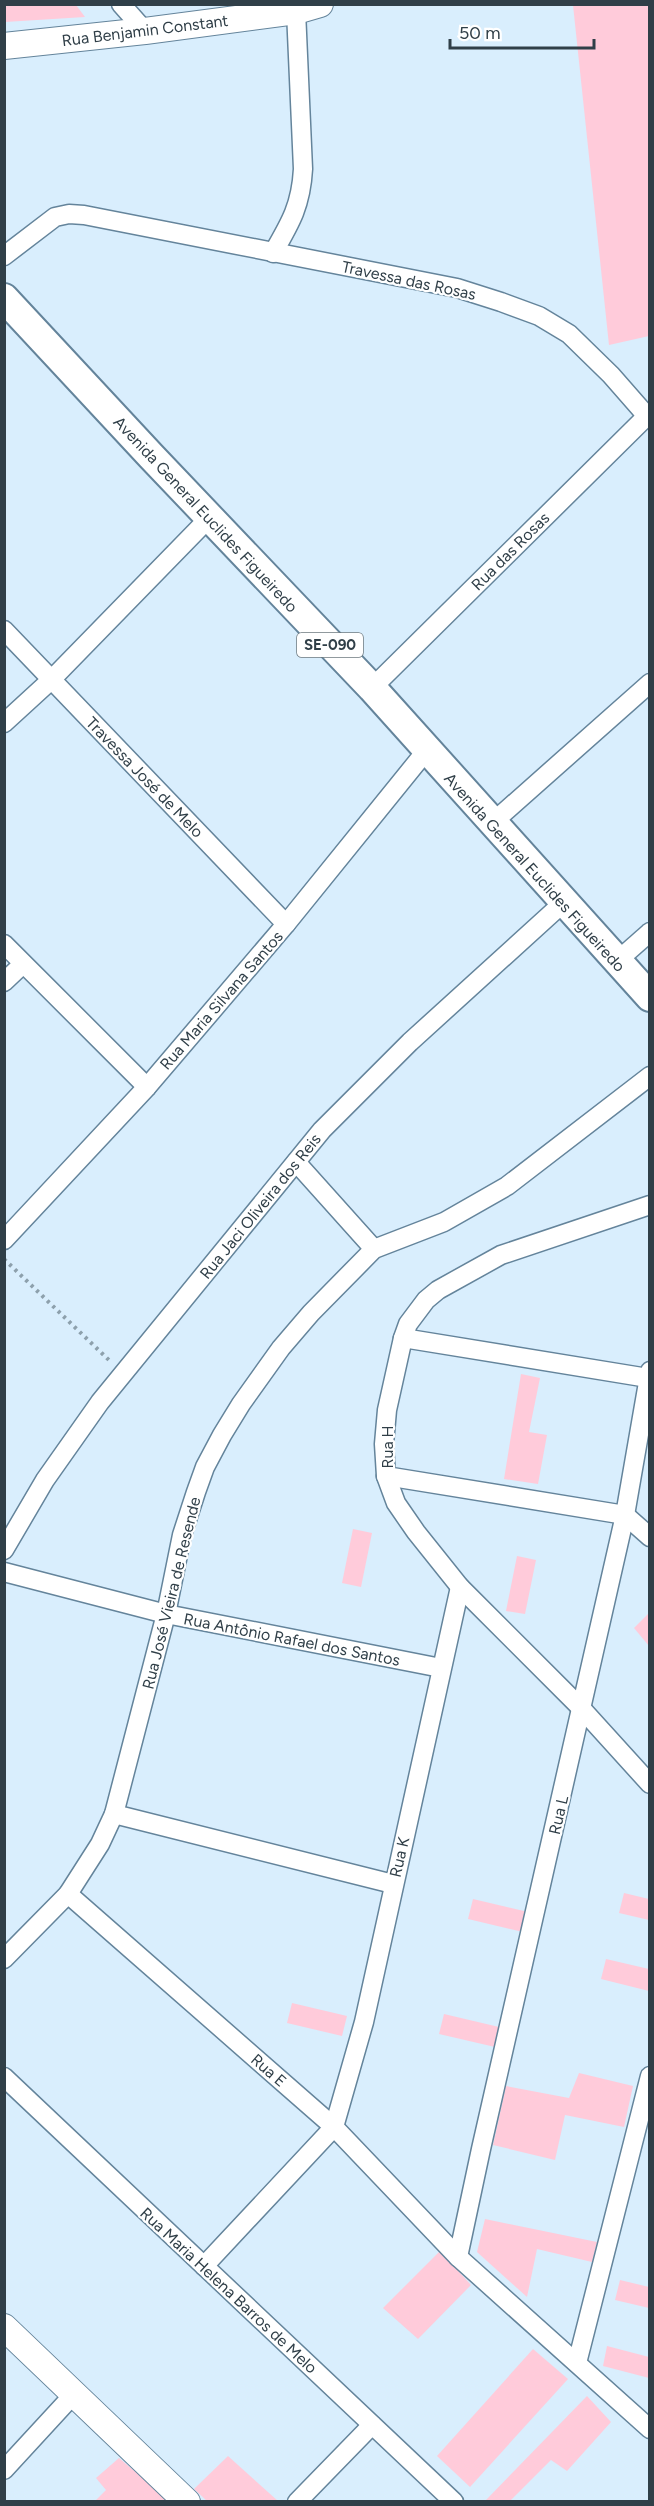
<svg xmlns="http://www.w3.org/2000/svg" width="654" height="2506" viewBox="0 0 654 2506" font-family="Figtree,sans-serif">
	<rect width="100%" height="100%" fill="#d9eefd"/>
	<g fill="#ffcbda">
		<polygon points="5,4 76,5 85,17 5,22"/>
		<polygon points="573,5 649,5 649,336 609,345"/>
		<polygon points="521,1374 540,1378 529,1432 547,1435 538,1484 504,1479"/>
		<polygon points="353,1529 372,1533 361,1587 342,1583"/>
		<polygon points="517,1556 536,1560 525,1614 506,1611"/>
		<polygon points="649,1613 649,1646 634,1628"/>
		<polygon points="624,1893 649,1899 649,1920 619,1913"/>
		<polygon points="473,1899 528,1912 523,1932 468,1919"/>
		<polygon points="606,1959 649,1969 649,1991 601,1979"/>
		<polygon points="292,2003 347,2016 342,2036 287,2023"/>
		<polygon points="444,2014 499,2027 495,2047 439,2034"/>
		<polygon points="579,2073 633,2086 624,2127 565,2115 555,2160 493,2145 506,2086 569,2098"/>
		<polygon points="485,2219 597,2242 592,2262 537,2249 527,2297 477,2252"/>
		<polygon points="440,2251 471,2285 418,2339 383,2308"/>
		<polygon points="620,2280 649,2287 649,2308 615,2300"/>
		<polygon points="607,2346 649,2357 649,2378 603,2366"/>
		<polygon points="533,2349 568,2379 470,2487 437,2456"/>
		<polygon points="587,2396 611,2422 567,2471 551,2460 510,2501 487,2501 486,2500"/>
		<polygon points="228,2456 278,2501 207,2501 194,2489"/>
		<polygon points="119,2458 170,2501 94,2502 106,2490 96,2478"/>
	</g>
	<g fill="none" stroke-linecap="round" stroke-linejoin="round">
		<g stroke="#64849b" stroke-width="21">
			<g id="street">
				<polyline points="121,4 145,31"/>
				<path d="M 273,253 C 291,222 301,205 303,169 L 296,11 L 291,4"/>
				<polyline points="4,256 55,217 69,214 84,215 457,288 501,302 539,316 569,334 611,375 646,415"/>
				<polyline points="4,630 286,924"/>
				<polyline points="372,688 650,413"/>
				<polyline points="4,723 51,680 209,518"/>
				<polyline points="491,824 650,683"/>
				<polyline points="4,944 147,1087"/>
				<polyline points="616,962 650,932"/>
				<polyline points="4,982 23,964"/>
				<polyline points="296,1162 374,1249"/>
				<polyline points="650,1205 501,1255 438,1290 426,1300 408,1324 403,1338 387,1410 384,1444 386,1476 396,1503 416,1532 460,1587 582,1709 650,1784"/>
				<polyline points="4,1240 147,1087 286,924 426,751"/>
				<polyline points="403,1338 648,1378"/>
				<polyline points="386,1476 625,1515 650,1537"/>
				<polyline points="4,1550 45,1480 100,1402 322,1130 410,1042 563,903"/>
				<polyline points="4,1572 166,1614 441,1668"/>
				<polyline points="114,1814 393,1884"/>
				<polyline points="68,1894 334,2127 458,2257 650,2429"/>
				<polyline points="4,1959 68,1894 100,1844 114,1814 166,1614 182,1535 196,1492 205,1467 222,1435 241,1404 281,1348 311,1313 374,1249 444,1222 507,1186 650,1076"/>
				<polyline points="4,2077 454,2502"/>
				<polyline points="458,2257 481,2149 625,1515 650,1371"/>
				<polyline points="204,2266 334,2127 364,2022 460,1587"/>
				<polyline points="577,2363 650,2076"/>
				<polyline points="4,2470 73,2395"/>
				<polyline points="297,2502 372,2425"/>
			</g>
		</g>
		<g stroke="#64849b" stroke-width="28">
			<g id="secondary">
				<polyline points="4,46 145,31 296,11 320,4"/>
				<polyline points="4,2327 187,2502"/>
			</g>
		</g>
		<g stroke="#64849b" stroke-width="32">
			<polyline id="primary" points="4,298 151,456 372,688 650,997"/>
		</g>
		<polyline stroke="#8da0ac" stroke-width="4" stroke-dasharray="3 4.5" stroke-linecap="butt" points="4,1259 112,1363"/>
		<use href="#street" stroke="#fff" stroke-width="18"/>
		<use href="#secondary" stroke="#fff" stroke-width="26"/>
		<use href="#primary" stroke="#fff" stroke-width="28"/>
	</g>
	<g text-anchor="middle" stroke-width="4.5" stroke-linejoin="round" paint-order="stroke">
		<rect fill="#fff" stroke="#6e797f" stroke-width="1.5" x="297" y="633" width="66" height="24" rx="4.5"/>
		<g font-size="15" font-weight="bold" fill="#303f48">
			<text x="330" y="650">SE-090</text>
		</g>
		<g font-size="16" fill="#303f48" stroke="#fff">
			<text transform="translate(145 30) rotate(-7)" y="6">Rua Benjamin Constant</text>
			<text transform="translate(409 280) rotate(12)" y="6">Travessa das Rosas</text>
			<text transform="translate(206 514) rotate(47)" y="6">Avenida General Euclides Figueiredo</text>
			<text transform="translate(510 551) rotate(-45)" y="6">Rua das Rosas</text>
			<text transform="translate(145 777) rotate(46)" y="6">Travessa José de Melo</text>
			<text transform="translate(535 872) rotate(48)" y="6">Avenida General Euclides Figueiredo</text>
			<text transform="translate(221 1000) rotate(-49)" y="6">Rua Maria Silvana Santos</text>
			<text transform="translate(260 1206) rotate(-51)" y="6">Rua Jaci Oliveira dos Reis</text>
			<text transform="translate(387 1447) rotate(-90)" y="6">Rua H</text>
			<text transform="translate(171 1593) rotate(-76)" y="6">Rua José Vieira de Resende</text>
			<text transform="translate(292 1639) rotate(11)" y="6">Rua Antônio Rafael dos Santos</text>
			<text transform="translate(558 1815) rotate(-77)" y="6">Rua L</text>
			<text transform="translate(399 1857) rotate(-77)" y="6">Rua K</text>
			<text transform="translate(269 2070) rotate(41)" y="6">Rua E</text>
			<text transform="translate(229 2290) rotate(43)" y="6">Rua Maria Helena Barros de Melo</text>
		</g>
	</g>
	<rect width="654" height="2506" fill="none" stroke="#303f48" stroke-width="12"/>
	<path d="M450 39v9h144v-9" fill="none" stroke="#303f48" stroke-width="3"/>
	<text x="459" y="39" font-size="18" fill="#303f48" stroke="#ffffff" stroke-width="4.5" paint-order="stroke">50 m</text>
</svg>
